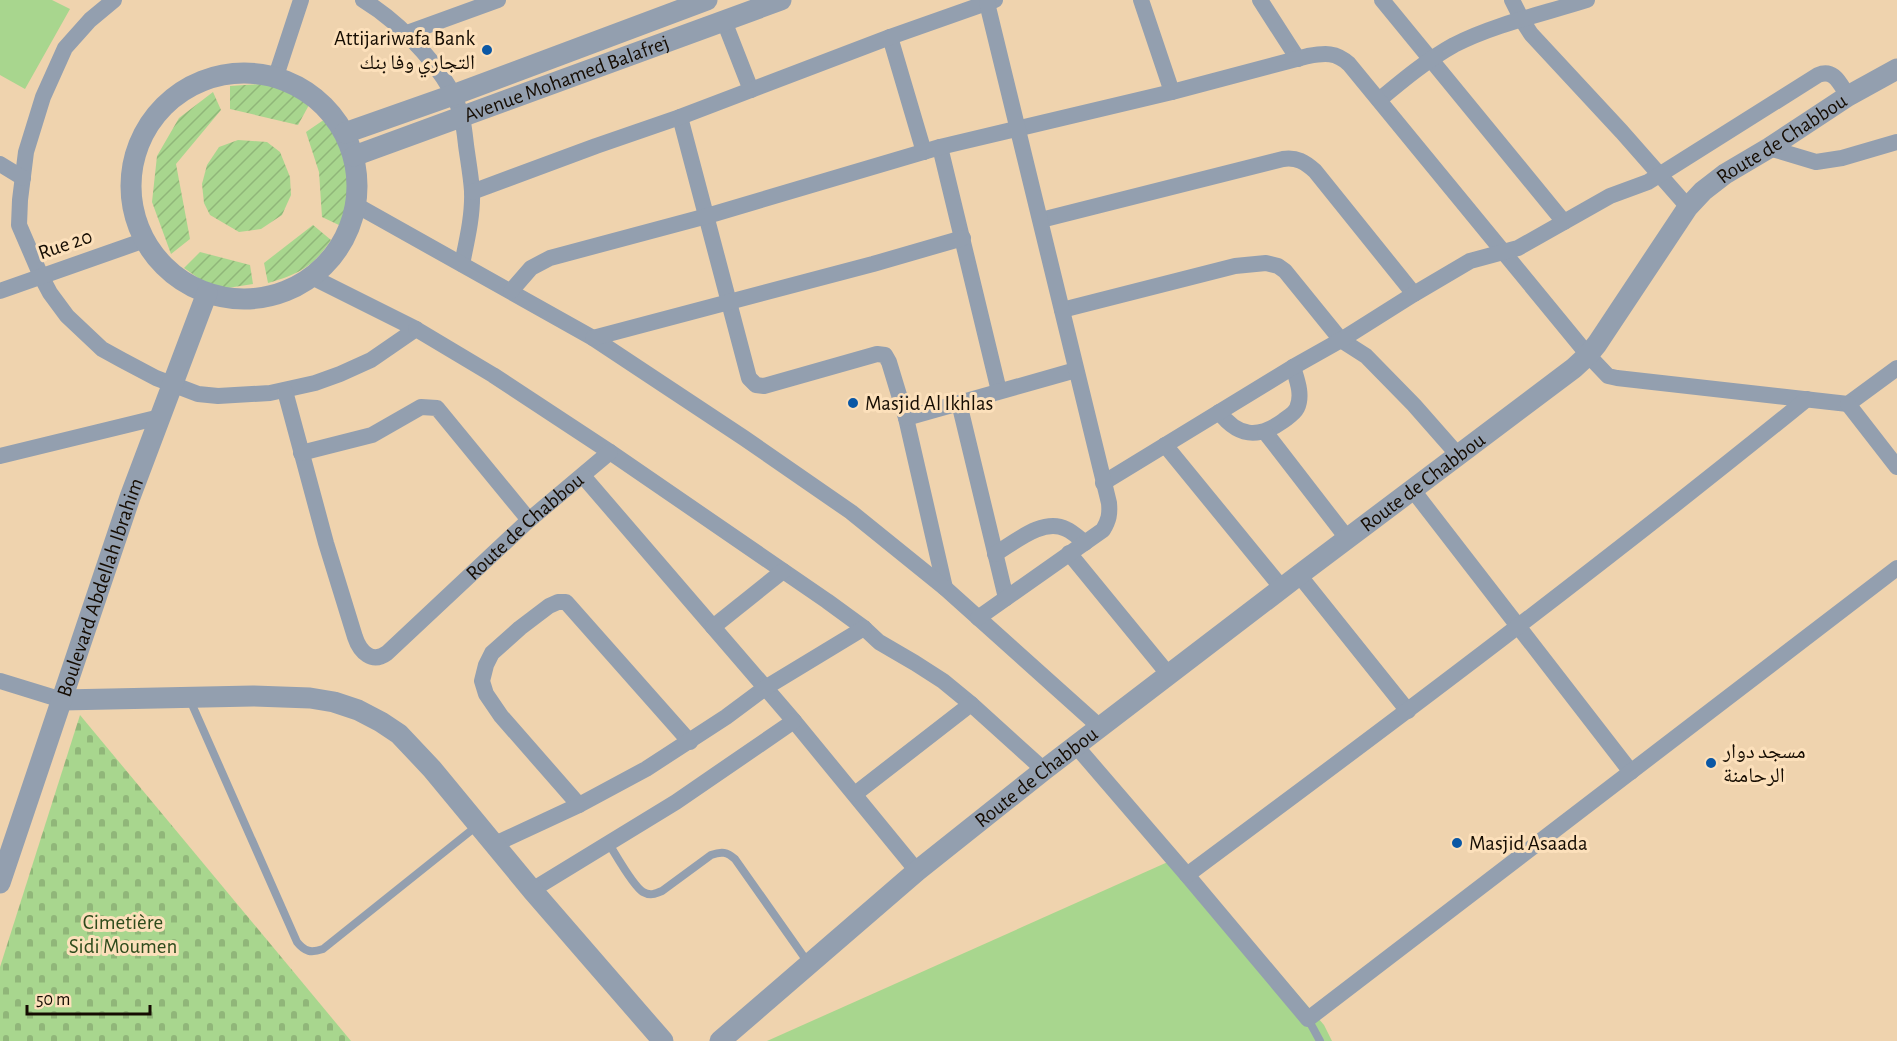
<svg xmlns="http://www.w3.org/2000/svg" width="1897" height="1041" viewBox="0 0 1897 1041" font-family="'Alegreya Sans','Noto Naskh Arabic',sans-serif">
	<defs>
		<pattern id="cemetery-stones" width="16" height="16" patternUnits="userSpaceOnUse" patternTransform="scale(1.5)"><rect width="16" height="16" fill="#a8d68e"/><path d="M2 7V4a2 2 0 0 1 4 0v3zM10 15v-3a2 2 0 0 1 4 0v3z" fill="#90b679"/></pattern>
		<pattern id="garden-furrows" width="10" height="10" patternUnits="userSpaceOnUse" patternTransform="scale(1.5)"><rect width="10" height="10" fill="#a8d68e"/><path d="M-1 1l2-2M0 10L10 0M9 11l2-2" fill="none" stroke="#90b679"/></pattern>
	</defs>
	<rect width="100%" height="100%" fill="#efd3ae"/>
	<g fill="#a8d68e">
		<polygon points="0,0 52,0 70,9 25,89 0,75"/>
		<polygon points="1179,857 1324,1025 1332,1041 767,1041"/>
	</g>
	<polygon fill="url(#cemetery-stones)" points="80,715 351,1041 0,1041 0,967"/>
	<g fill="url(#garden-furrows)">
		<polygon points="277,83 294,87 309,105 298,125 230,109 230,86"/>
		<polygon points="213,92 221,110 176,164 190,239 171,254 152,202 157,156 179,118"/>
		<polygon points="325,119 339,135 350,161 352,197 341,226 322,217 319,172 306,132"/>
		<polygon points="238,140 267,142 280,152 290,177 291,195 282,215 261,229 239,232 210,215 204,203 202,184 207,165 219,147"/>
		<path d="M 313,225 L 331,240 C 313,267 299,274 268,283 L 264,263 Z"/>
		<polygon points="200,252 250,265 253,284 215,290 184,268"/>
	</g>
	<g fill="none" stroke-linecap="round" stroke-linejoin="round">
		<g stroke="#939faf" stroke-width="8">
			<path d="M 190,700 L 297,942 C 305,952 311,953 323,949 L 478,825"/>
			<path d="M 609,844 C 616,855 633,886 643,892 C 650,896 655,894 662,891 L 711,855 C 722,851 727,852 735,859 L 809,964"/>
			<polyline points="1308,1019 1320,1041"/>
		</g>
		<g stroke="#939faf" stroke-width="16">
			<polyline points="114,0 90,20 65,48 43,97 26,152 20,200 19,225 41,276 50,293 67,316 102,349 122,360 156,378 198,394 218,396 270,393 315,383 340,374 371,360 416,329 312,277"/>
			<path d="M 363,0 C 401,23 451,74 462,118 C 464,126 465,136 466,145 C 468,160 471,176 472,191 C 473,215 467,240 462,264"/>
			<polyline points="1141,0 1172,92"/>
			<polyline points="1260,0 1298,59"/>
			<polyline points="1382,0 1564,222"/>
			<polyline points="1512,0 1522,20 1531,34 1622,132 1688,207"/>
			<polyline points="724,21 751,90"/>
			<polyline points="407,33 498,0"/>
			<polyline points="890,37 924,152"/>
			<polyline points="276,76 301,0"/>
			<path d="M 1379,100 C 1403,80 1427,60 1454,45 C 1495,24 1543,14 1587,0"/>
			<polyline points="680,117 749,378 756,385 764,386 877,354 885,355 889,362 906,418 945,588"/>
			<polyline points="940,147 999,391"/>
			<polyline points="1769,148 1816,162 1842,158 1897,142"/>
			<polyline points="0,164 23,178"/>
			<polyline points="472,192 596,146 680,117 890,37 995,0"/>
			<polyline points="356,205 593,338 744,438 851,512 945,588 1101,728"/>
			<path d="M 1041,220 L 1283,159 C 1297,157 1305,162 1315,171 L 1414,294"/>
			<polyline points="0,291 145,240"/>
			<path d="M 511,291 L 531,268 L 550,258 L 707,216 L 940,147 L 1172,92 L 1308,56 C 1325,53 1336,52 1349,64 L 1588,355 L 1608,376 L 1617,378 L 1848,404 L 1897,368"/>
			<polyline points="1062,310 1235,266 1266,263 1278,266 1285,271 1341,340 1366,356 1414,405 1458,455"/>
			<polyline points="416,329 493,375 610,452 827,601 864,628 879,642 915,663 943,681 971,704 1044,770"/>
			<polyline points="593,338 873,264 963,238"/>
			<path id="s1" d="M 285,391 L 326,543 L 355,637 C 360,652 372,664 387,653 L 529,520 L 610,452"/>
			<polyline points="959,403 1006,598"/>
			<polyline points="1848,404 1897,467"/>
			<path d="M 1219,412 C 1238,437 1258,439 1283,421 C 1288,417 1294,414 1297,408 C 1303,395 1297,380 1293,367"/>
			<polyline points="906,418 1076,370"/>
			<polyline points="1265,432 1347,538"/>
			<polyline points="1165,445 1282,588"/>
			<polyline points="301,453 372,435 421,407 437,408 529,520"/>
			<polyline points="0,456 160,417"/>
			<polyline points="583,476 794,721 917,871"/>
			<path d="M 1103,483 L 1293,367 L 1341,340 L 1414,294 L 1470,261 L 1518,248 L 1610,196 L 1648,182 L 1818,75 C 1834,68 1840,84 1848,96"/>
			<polyline points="1412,489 1631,772"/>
			<polyline points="1069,553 1169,675"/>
			<path d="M 995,554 C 1014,543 1043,517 1066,529 C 1073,532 1079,538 1085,543"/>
			<polyline points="1299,575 1408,711"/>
			<path d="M 978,618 L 1103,530 C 1109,520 1110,514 1109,503 L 987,3"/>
			<polyline points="713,627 783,571"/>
			<polyline points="0,681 62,700"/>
			<polyline points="1076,746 1187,875 1308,1019 1897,568"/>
			<polyline points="855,794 971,704"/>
			<polyline points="579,805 501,716 486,694 482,681 486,665 492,653 520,628 549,606 558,602 566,602 690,742"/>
			<polyline points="495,844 579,805 646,769 726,717 765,688 864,628"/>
			<path d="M 1187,875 C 1396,720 1605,563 1807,399"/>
			<polyline points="532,890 676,802 794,721"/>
		</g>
		<g stroke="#939faf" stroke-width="21">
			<circle cx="244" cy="186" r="113"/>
			<polyline points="345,133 453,95 707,0"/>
			<path id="s2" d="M 354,156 L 781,0"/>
			<polyline points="62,700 253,696 310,698 334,702 358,710 381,722 399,734 432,769 532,890 663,1041"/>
			<path id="s3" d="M 0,883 L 130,497 L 207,293"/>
			<path id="s4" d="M 720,1041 L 917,871 L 1044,770 L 1299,575 L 1574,368 L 1588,355 L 1597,344 L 1688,207 L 1703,191 L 1725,174 L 1769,148 L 1848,96 L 1897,69"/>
		</g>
	</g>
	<g fill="#0a57a5" stroke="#fce0bb" stroke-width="2">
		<circle cx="487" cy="50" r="6"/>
		<circle cx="853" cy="403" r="6"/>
		<circle cx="1711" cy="763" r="6"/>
		<circle cx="1457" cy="843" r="6"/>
	</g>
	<g text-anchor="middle" stroke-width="6" stroke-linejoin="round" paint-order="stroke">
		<g font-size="21" fill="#150c02" stroke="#fce0bb" text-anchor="start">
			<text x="475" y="45" text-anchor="end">Attijariwafa Bank<tspan x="475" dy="24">التجاري وفا بنك</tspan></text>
			<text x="865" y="410">Masjid Al Ikhlas</text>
			<text x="1723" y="758">مسجد دوار<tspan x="1723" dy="24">الرحامنة</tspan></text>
			<text x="1469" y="850">Masjid Asaada</text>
		</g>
		<g font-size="21" fill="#150c02" stroke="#fce0bb">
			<text dy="7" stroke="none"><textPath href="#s2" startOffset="226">Avenue Mohamed Balafrej</textPath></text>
			<text dy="7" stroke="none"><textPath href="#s4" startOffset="1402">Route de Chabbou</textPath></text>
			<text transform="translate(65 244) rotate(-19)" y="7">Rue 20</text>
			<text dy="7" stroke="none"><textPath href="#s4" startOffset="898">Route de Chabbou</textPath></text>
			<text dy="7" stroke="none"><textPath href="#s1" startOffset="486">Route de Chabbou</textPath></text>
			<text dy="7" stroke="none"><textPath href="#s3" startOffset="312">Boulevard Abdellah Ibrahim</textPath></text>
			<text dy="7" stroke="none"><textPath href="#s4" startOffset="412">Route de Chabbou</textPath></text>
		</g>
		<g font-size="21" fill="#2e4b1c" stroke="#fce0bb">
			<text x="123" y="929">Cimetière<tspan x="123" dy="24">Sidi Moumen</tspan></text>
		</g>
	</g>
	<path d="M27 1005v9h123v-9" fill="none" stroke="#150c02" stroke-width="3"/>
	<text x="36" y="1005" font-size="18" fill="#150c02" stroke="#fce0bb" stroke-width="4.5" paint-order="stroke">50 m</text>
</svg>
